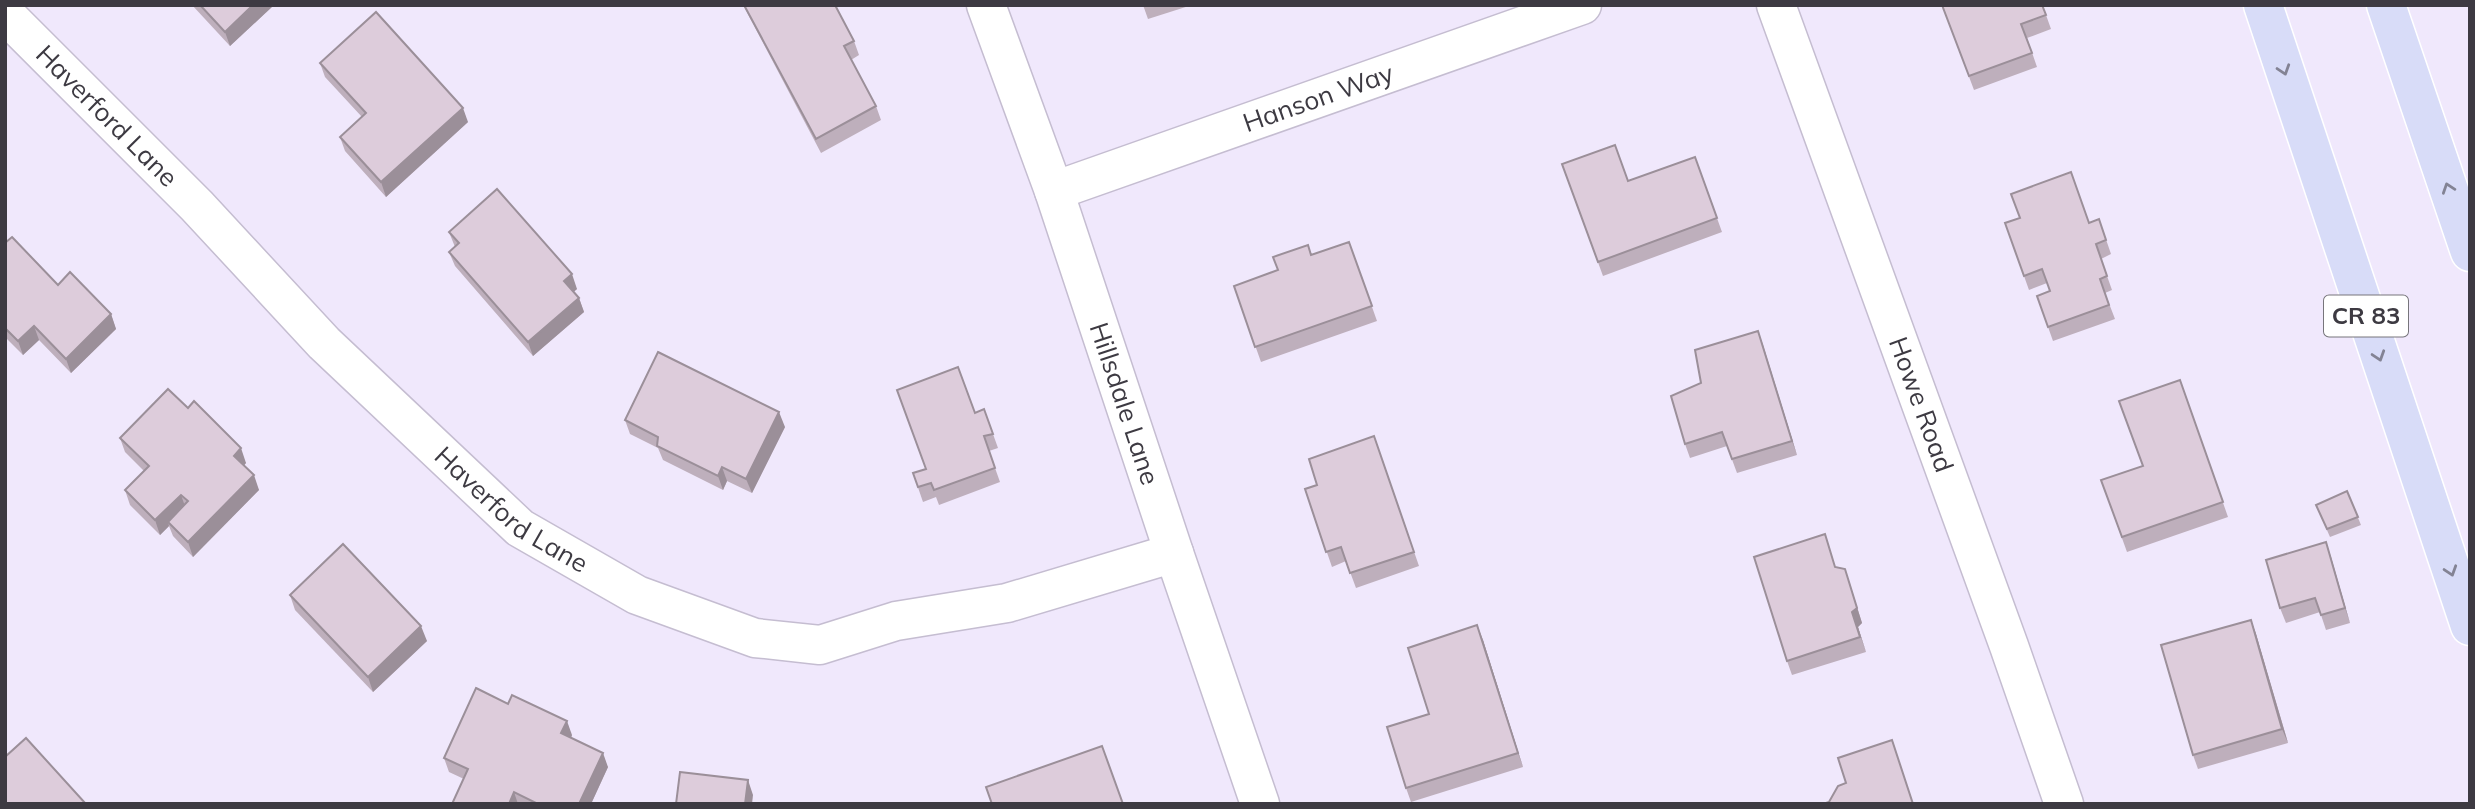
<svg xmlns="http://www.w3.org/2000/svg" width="2475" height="809" viewBox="0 0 2475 809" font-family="Mulish,sans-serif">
	<rect width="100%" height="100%" fill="#f0e8fc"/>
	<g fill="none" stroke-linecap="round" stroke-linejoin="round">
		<g stroke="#c5bdd1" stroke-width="41">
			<g id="minor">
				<path id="s1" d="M 986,5 L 1054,191 L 1174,553 L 1260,804"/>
				<path id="s2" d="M 1776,5 L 2009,646 L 2064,804"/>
				<path id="s3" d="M 5,14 L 197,206 L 324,343 L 520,528 L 637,595 L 755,638 L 820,645 L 896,621 L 1007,603 L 1174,553"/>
				<path id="s4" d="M 1054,191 L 1582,5"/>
			</g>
		</g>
		<g stroke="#fff" stroke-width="41">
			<g id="trunk">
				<polyline points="2263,5 2470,626"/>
				<polyline points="2386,5 2470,252"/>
			</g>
		</g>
		<use href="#minor" stroke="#fff" stroke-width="38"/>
		<use href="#trunk" stroke="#d8dcf8" stroke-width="38"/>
	</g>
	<g fill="#beafbc">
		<polygon points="192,5 274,5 230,46"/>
		<polygon points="743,5 835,5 854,41 859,55 851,60 876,106 881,120 821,153"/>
		<polygon points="1143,5 1192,5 1148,19"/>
		<polygon points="1942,5 2046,15 2051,29 2027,38 2037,67 1974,90"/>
		<polygon points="320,63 468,122 386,197 345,151 340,137 362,117 325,77"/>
		<polygon points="1695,157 1722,232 1603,276 1562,164 1628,181"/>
		<polygon points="2020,218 2089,223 2099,219 2111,254 2101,259 2112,290 2105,293 2115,319 2053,341 2037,296 2050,291 2047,283 2029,290 2005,223"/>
		<polygon points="449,232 577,289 573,292 579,298 584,312 533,356 455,266 449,252 455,247"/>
		<polygon points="1349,242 1377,321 1261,362 1234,286 1278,270 1311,255"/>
		<polygon points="5,243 58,285 111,314 116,329 71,373 39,340 23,355 5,337"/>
		<polygon points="1758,331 1797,455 1737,473 1727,446 1690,458 1685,444 1701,383"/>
		<polygon points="2180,380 2228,517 2127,552 2101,480 2143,466"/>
		<polygon points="188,408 246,463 244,465 259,490 193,557 173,536 169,526 160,535 130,505 125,490 144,471 125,452 120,438"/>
		<polygon points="984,409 998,448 989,451 1000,482 939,505 936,497 923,502 913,473 926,469 975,413"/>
		<polygon points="625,420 785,427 752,493 727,481 723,490 663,460 658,448 630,434"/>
		<polygon points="1374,436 1419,566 1356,588 1346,561 1332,567 1305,489 1317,485"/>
		<polygon points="2347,491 2361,525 2330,537 2319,512"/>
		<polygon points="2326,542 2350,623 2326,630 2320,612 2286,623 2280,608"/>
		<polygon points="1836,567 1845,569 1850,584 1862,623 1858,627 1866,652 1792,675 1787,661"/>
		<polygon points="290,595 427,641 373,692 295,610"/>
		<polygon points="2251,620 2256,634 2288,743 2198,769 2193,755"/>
		<polygon points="1483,640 1523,767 1411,802 1406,788 1429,714"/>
		<polygon points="572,735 571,738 608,767 591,804 452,804 464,779 449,772 444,758"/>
	</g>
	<g fill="#9b8f99">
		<polygon points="253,5 274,5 230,46 225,32"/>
		<polygon points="463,108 468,122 386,197 381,182"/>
		<polygon points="572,274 577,289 569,296 564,281"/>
		<polygon points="579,298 584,312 533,356 528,342"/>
		<polygon points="111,314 116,329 71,373 66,359"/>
		<polygon points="34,326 39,340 23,355 18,341"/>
		<polygon points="1758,331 1763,345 1797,455 1792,441"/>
		<polygon points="779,412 785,427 752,493 746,479"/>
		<polygon points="241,448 246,463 240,470 234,456"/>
		<polygon points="722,467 727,481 723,490 718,476"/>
		<polygon points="254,475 259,490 193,557 188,542"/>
		<polygon points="181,495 186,509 168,522 169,526 160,535 155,520"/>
		<polygon points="2326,542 2331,557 2350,623 2345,608"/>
		<polygon points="1845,569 1862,623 1858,627 1866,652 1852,612"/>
		<polygon points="2251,620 2256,634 2288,743 2282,729"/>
		<polygon points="1477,625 1483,640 1523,767 1518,753"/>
		<polygon points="421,626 427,641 373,692 368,677"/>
		<polygon points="567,721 572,735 566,748 561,733"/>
		<polygon points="603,753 608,767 591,804 579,804"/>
		<polygon points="748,780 753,795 752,804 745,804"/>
		<polygon points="514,792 518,804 509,804"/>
	</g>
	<g fill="#ddccdb" stroke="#9b8f99" stroke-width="2">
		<polygon points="200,5 253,5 225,32"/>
		<polygon points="744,5 835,5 854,41 844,46 876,106 816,139"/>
		<polygon points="1942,5 2042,5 2046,15 2021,24 2032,53 1969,76"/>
		<polygon points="376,12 463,108 381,182 340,137 366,113 320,63"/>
		<polygon points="1615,145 1628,181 1695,157 1717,218 1598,262 1562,164"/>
		<polygon points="2071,172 2089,223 2099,219 2106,240 2096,244 2107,276 2100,279 2109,305 2048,327 2037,296 2050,291 2042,269 2024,276 2005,223 2020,218 2011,194"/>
		<polygon points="497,189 572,274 564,281 579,298 528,342 449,252 459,243 449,232"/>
		<polygon points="12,237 58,285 70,272 111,314 66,359 34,326 18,341 5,328 5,243"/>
		<polygon points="1349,242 1372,306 1255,347 1234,286 1278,270 1273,257 1308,245 1311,255"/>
		<polygon points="1758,331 1792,441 1732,459 1722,432 1685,444 1671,396 1701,383 1695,350"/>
		<polygon points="658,352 779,412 746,479 722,467 718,476 657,446 658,437 625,420"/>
		<polygon points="958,367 975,413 984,409 993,434 984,436 995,468 934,490 931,483 918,487 913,473 926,469 897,390"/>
		<polygon points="2180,380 2223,502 2122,537 2101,480 2143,466 2119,401"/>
		<polygon points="168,389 188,408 194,401 241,448 234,456 254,475 188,542 168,522 188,501 181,495 155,520 125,490 149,466 120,438"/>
		<polygon points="1374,436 1414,552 1350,573 1341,547 1326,552 1305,489 1317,485 1309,459"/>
		<polygon points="2347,491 2358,517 2327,529 2316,505"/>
		<polygon points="1825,534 1835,567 1845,569 1857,608 1852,612 1860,637 1787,661 1754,557"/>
		<polygon points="2326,542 2345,608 2321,615 2315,598 2280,608 2266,560"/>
		<polygon points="343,544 421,626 368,677 290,595"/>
		<polygon points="2251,620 2282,729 2193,755 2161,645"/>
		<polygon points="1477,625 1518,753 1406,788 1387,727 1429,714 1408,648"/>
		<polygon points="476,688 508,704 512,695 567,721 561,733 603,753 579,804 538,804 514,792 509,804 452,804 468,769 444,758"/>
		<polygon points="26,738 86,804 5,804 5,757"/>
		<polygon points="1892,740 1913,804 1823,804 1829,802 1838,786 1846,783 1838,758"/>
		<polygon points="1102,746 1123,804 992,804 986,787"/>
		<polygon points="680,772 748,780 745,804 676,804"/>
	</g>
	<defs><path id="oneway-chevron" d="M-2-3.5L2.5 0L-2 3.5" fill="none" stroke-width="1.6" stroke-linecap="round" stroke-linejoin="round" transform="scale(1.75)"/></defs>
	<g stroke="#838394">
		<use href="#oneway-chevron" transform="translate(2284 70) rotate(72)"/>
		<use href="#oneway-chevron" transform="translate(2448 188) rotate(-109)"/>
		<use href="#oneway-chevron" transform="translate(2379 356) rotate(72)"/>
		<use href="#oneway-chevron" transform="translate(2451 571) rotate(72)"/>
	</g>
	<g text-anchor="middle" stroke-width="6" stroke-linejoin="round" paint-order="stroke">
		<rect fill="#fff" stroke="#77757b" stroke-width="2" x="2324" y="295.5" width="84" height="41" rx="5"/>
		<g font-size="24" font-weight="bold" fill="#3d3a42">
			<text x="2366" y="324">CR 83</text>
		</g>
		<g font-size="26" fill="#3d3a42" stroke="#fff">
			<text dy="9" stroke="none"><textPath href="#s4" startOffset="280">Hanson Way</textPath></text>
			<text dy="9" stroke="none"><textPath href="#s3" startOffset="144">Haverford Lane</textPath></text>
			<text dy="9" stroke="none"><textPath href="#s1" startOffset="422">Hillsdale Lane</textPath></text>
			<text dy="9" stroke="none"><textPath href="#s2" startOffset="425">Howe Road</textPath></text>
			<text dy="9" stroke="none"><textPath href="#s3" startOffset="710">Haverford Lane</textPath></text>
		</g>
	</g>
	<rect width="2475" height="809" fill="none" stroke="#3d3a42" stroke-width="14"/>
</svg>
